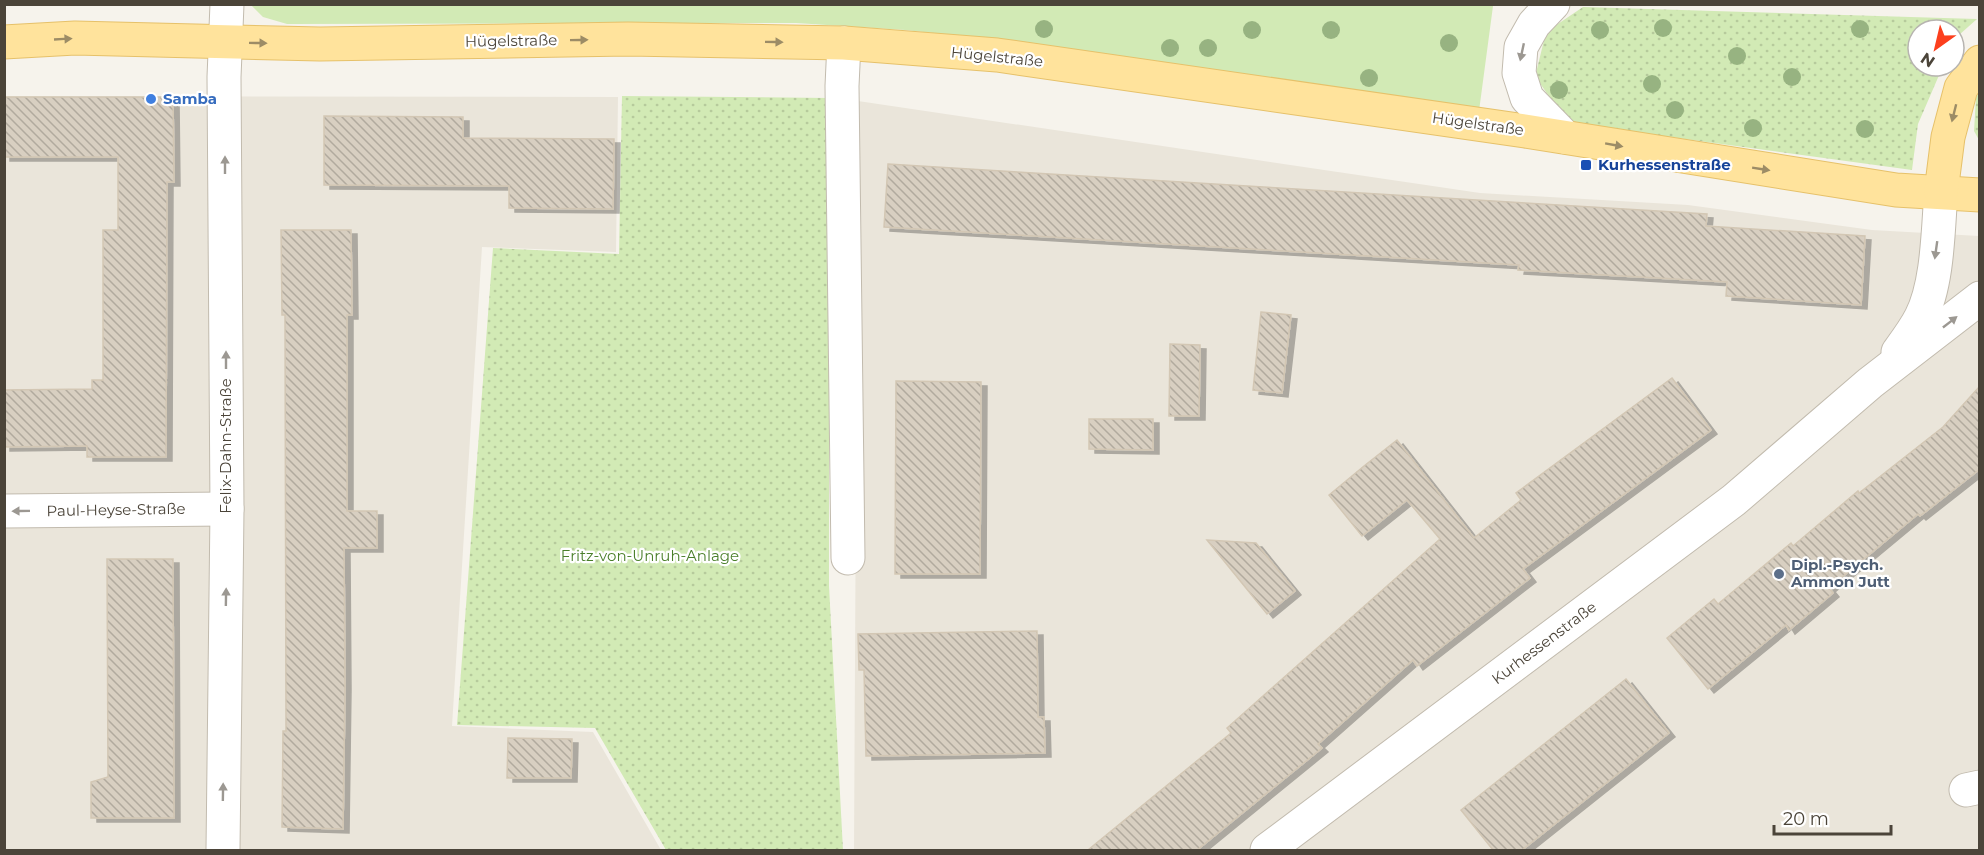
<svg xmlns="http://www.w3.org/2000/svg" width="1984" height="855" viewBox="0 0 1984 855" font-family="Montserrat,sans-serif">
	<defs>
		<pattern id="park-dots" width="8" height="8" patternUnits="userSpaceOnUse" patternTransform="scale(1.5)"><rect width="8" height="8" fill="#d2eab5"/><path d="M2 2h.1M6 6h.1" fill="none" stroke="#b6ca9c" stroke-width="1.8" stroke-linecap="round"/></pattern>
		<pattern id="building-back-hatch" width="6" height="6" patternUnits="userSpaceOnUse" patternTransform="scale(1.5)"><rect width="6" height="6" fill="#d8cfc1"/><path d="M-1 5l2 2M0 0l6 6M5-1l2 2" fill="none" stroke="#b1aa9e"/></pattern>
		<filter id="shadow"><feDropShadow dx="6" dy="4" stdDeviation="0" flood-color="#0004"/></filter>
	</defs>
	<rect width="100%" height="100%" fill="#f6f3ec"/>
	<g fill="#eae5da">
		<polygon points="5,96 618,97 616,252 482,247 452,726 593,732 661,850 5,850"/>
		<polygon points="858,101 1480,193 1688,205 1872,230 1979,236 1979,850 854,850"/>
	</g>
	<polygon fill="#d2eab5" points="1453,4 1493,6 1479,111 997,40 905,30 796,23 287,24 263,17 251,5"/>
	<g fill="url(#park-dots)">
		<polygon points="1583,7 1977,19 1959,35 1954,45 1954,30 1918,30 1918,66 1943,66 1918,124 1912,170 1575,124 1564,118 1537,79 1536,73 1546,32"/>
		<polygon points="1979,92 1979,140 1974,131 1976,98"/>
		<polygon points="622,96 829,98 829,586 843,850 666,850 595,728 457,725 493,248 619,254"/>
	</g>
	<g fill="url(#building-back-hatch)" stroke="#d3c7b4" stroke-width="1.5" filter="url(#shadow)">
		<polygon points="4,97 173,97 174,182 167,182 166,457 87,457 87,446 4,447 4,390 92,389 92,380 103,380 103,230 118,230 118,157 4,157"/>
		<polygon points="324,116 463,117 463,138 614,139 613,209 509,208 509,186 324,185"/>
		<polygon points="888,164 1707,214 1706,226 1865,236 1861,305 1726,296 1727,282 1518,270 1519,265 884,227"/>
		<polygon points="281,230 351,230 352,315 347,315 347,511 377,511 377,548 344,548 345,686 343,829 282,827 283,731 286,731 285,315 282,315"/>
		<polygon points="1261,312 1291,315 1282,393 1253,390"/>
		<polygon points="1170,344 1200,345 1199,416 1169,416"/>
		<polygon points="1672,378 1711,430 1523,569 1530,578 1417,666 1413,660 1318,744 1322,748 1197,850 1088,850 1231,733 1227,728 1440,539 1407,500 1362,536 1329,495 1364,466 1397,440 1474,538 1521,500 1516,493"/>
		<polygon points="896,381 981,382 980,574 895,574"/>
		<polygon points="1980,386 1980,469 1920,516 1918,514 1829,588 1833,593 1789,630 1786,625 1708,689 1667,638 1714,599 1718,604 1791,543 1793,546 1858,491 1859,493 1943,427"/>
		<polygon points="1089,419 1153,419 1153,450 1089,449"/>
		<polygon points="1207,540 1256,543 1295,591 1267,614"/>
		<polygon points="107,559 173,559 174,818 91,818 91,782 108,777"/>
		<polygon points="1037,631 1038,717 1044,717 1045,753 866,756 864,670 859,670 858,634"/>
		<polygon points="1626,679 1669,733 1522,850 1493,850 1461,810"/>
		<polygon points="508,738 572,739 571,778 507,778"/>
	</g>
	<g fill="none" stroke-linecap="round" stroke-linejoin="round">
		<g stroke="#c2bbae" stroke-width="35">
			<g id="minor">
				<polyline points="1553,4 1534,24 1521,47 1519,73 1527,98 1565,137"/>
				<polyline points="844,43 842,86 848,558"/>
				<path d="M 1898,352 C 1906,341 1915,329 1921,317 C 1938,284 1938,229 1941,192"/>
				<polyline points="4,511 227,509"/>
				<polyline points="1966,790 1980,787"/>
				<polyline points="223,850 227,509 224,77 227,4"/>
				<polyline points="1267,850 1734,500 1870,383 1980,298"/>
			</g>
		</g>
		<g stroke="#e6c16a" stroke-width="35">
			<g id="major">
				<polyline points="4,42 75,38 320,44 628,39 844,43 997,55 1525,131 1896,190 1980,195"/>
				<polyline points="1941,192 1948,137 1961,88 1980,62"/>
			</g>
		</g>
		<use href="#minor" stroke="#fff" stroke-width="33"/>
		<use href="#major" stroke="#ffe39c" stroke-width="33"/>
	</g>
	<g fill="#97b381">
		<circle cx="1663" cy="28" r="9"/>
		<circle cx="1044" cy="29" r="9"/>
		<circle cx="1860" cy="29" r="9"/>
		<circle cx="1252" cy="30" r="9"/>
		<circle cx="1331" cy="30" r="9"/>
		<circle cx="1600" cy="30" r="9"/>
		<circle cx="1449" cy="43" r="9"/>
		<circle cx="1170" cy="48" r="9"/>
		<circle cx="1208" cy="48" r="9"/>
		<circle cx="1737" cy="56" r="9"/>
		<circle cx="1792" cy="77" r="9"/>
		<circle cx="1369" cy="78" r="9"/>
		<circle cx="1652" cy="84" r="9"/>
		<circle cx="1559" cy="90" r="9"/>
		<circle cx="1675" cy="110" r="9"/>
		<circle cx="1753" cy="128" r="9"/>
		<circle cx="1865" cy="129" r="9"/>
	</g>
	<defs><path id="oneway-solid" d="M-6-.8H1V-3.2L6.5 0L1 3.2V.8H-6Z" transform="scale(1.5)"/></defs>
	<g fill="#9c8c66">
		<use href="#oneway-solid" transform="translate(63 39) rotate(-3)"/>
		<use href="#oneway-solid" transform="translate(579 40) rotate(-1)"/>
		<use href="#oneway-solid" transform="translate(774 42) rotate(1)"/>
		<use href="#oneway-solid" transform="translate(258 43) rotate(1)"/>
		<use href="#oneway-solid" transform="translate(1954 113) rotate(104)"/>
		<use href="#oneway-solid" transform="translate(1614 145) rotate(10)"/>
		<use href="#oneway-solid" transform="translate(1761 169) rotate(9)"/>
	</g>
	<g fill="#9c9892">
		<use href="#oneway-solid" transform="translate(1522 52) rotate(102)"/>
		<use href="#oneway-solid" transform="translate(225 165) rotate(-90)"/>
		<use href="#oneway-solid" transform="translate(1936 250) rotate(98)"/>
		<use href="#oneway-solid" transform="translate(1950 322) rotate(-38)"/>
		<use href="#oneway-solid" transform="translate(226 360) rotate(-90)"/>
		<use href="#oneway-solid" transform="translate(21 511) rotate(179)"/>
		<use href="#oneway-solid" transform="translate(226 597) rotate(-89)"/>
		<use href="#oneway-solid" transform="translate(223 792) rotate(-89)"/>
	</g>
	<circle fill="#3f7fe0" stroke="#fff" stroke-width="2" cx="151" cy="99" r="6"/>
	<rect fill="#1a4fb4" stroke="#fff" stroke-width="2" x="1580" y="159" width="12" height="12" rx="3"/>
	<circle fill="#5c6f8a" stroke="#fff" stroke-width="2" cx="1779" cy="574" r="6"/>
	<g text-anchor="middle" stroke-width="4.5" stroke-linejoin="round" paint-order="stroke">
		<g font-size="15" fill="#4b4439" stroke="#fff">
			<text transform="translate(511 41) rotate(-1)" y="5">Hügelstraße</text>
			<text transform="translate(997 57) rotate(6)" y="5">Hügelstraße</text>
			<text transform="translate(1478 124) rotate(8)" y="5">Hügelstraße</text>
			<text transform="translate(226 446) rotate(-90)" y="5">Felix-Dahn-Straße</text>
			<text transform="translate(116 510) rotate(-1)" y="5">Paul-Heyse-Straße</text>
			<text transform="translate(1544 643) rotate(-37)" y="5">Kurhessenstraße</text>
		</g>
		<g font-size="15" font-weight="bold" fill="#366cbe" stroke="#fff" text-anchor="start">
			<text x="163" y="104">Samba</text>
		</g>
		<g font-size="15" font-weight="bold" fill="#164399" stroke="#fff" text-anchor="start">
			<text x="1598" y="170">Kurhessenstraße</text>
		</g>
		<g font-size="15" fill="#4a7f2a" stroke="#fff">
			<text x="650" y="561">Fritz-von-Unruh-Anlage</text>
		</g>
		<g font-size="15" font-weight="bold" fill="#4e5e75" stroke="#fff" text-anchor="start">
			<text x="1791" y="570">Dipl.-Psych.<tspan x="1791" dy="17">Ammon Jutt</tspan></text>
		</g>
	</g>
	<rect width="1984" height="855" fill="none" stroke="#4b4439" stroke-width="12"/>
	<g transform="translate(1936 48) rotate(214)"><circle r="28" fill="#ffffff" stroke="#b7b4b0" stroke-width="1.5"/>
	<path d="M0-4.5L10 22L0 15L-10 22Z" fill="#fc3f1d"/>
	<text y="-9" font-size="16" font-weight="bold" text-anchor="middle" fill="#4b4439">N</text>
	</g>
	<path d="M1774 825v9h117v-9" fill="none" stroke="#4b4439" stroke-width="3"/>
	<text x="1783" y="825" font-size="18" fill="#4b4439" stroke="#ffffff" stroke-width="4.5" paint-order="stroke">20 m</text>
</svg>
